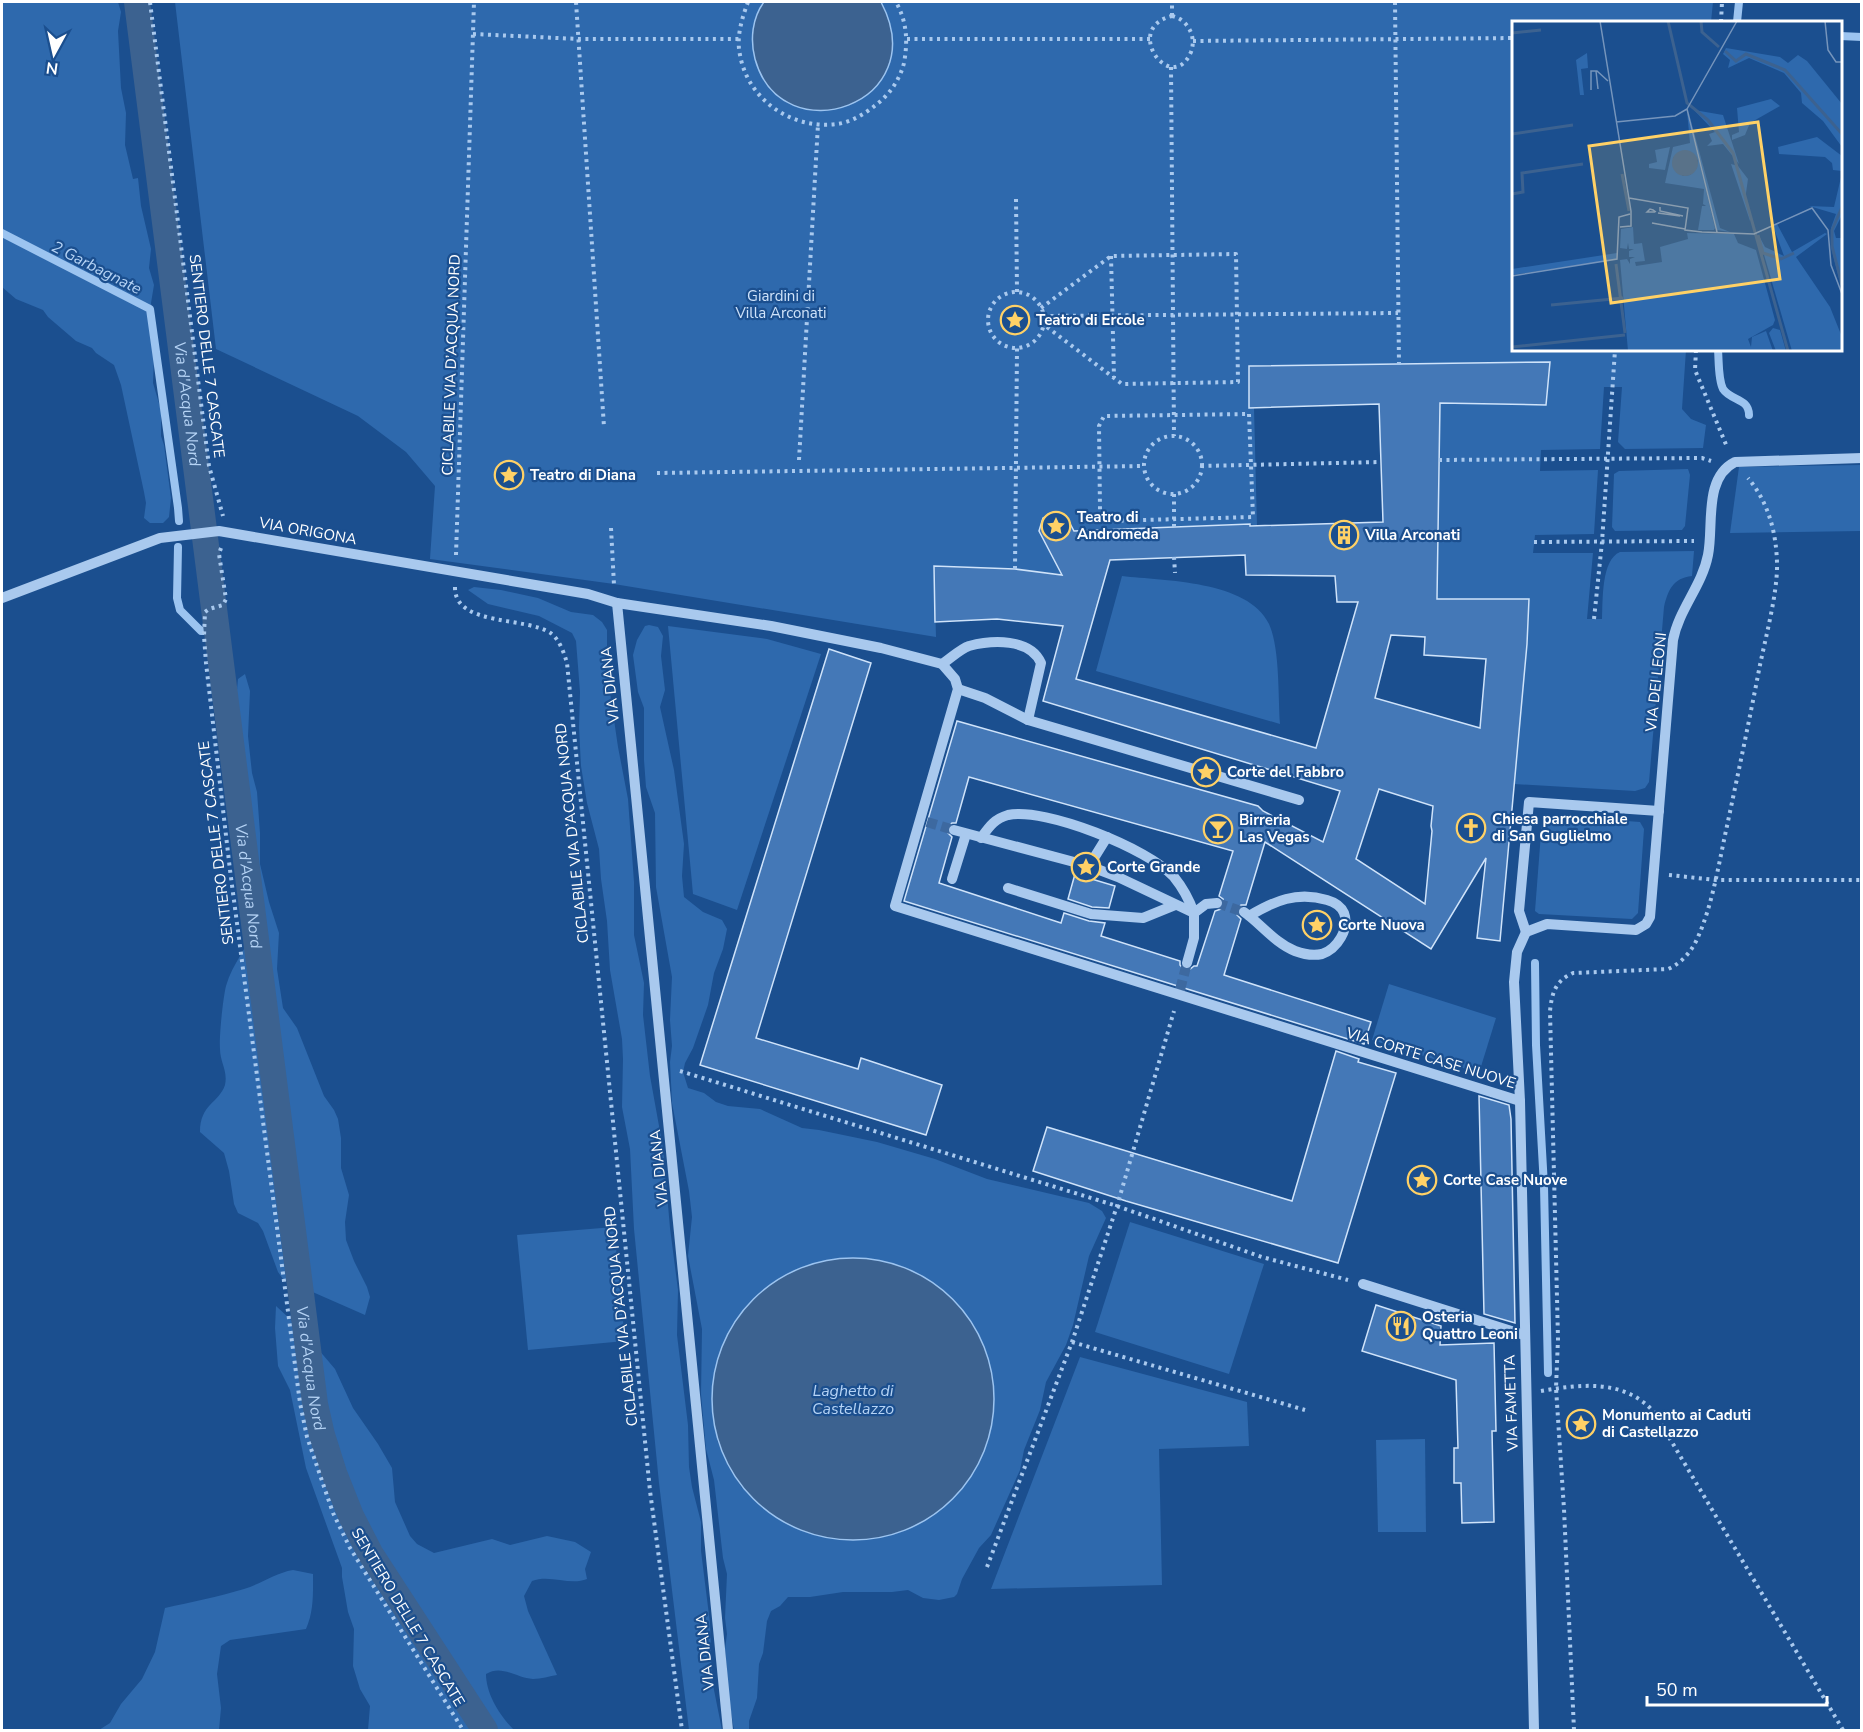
<svg xmlns="http://www.w3.org/2000/svg" width="1863" height="1732" viewBox="0 0 1863 1732" font-family="'Nunito Sans',sans-serif">
	<rect width="100%" height="100%" fill="#1b4f8f"/>
	<g fill="#2e69ad" fill-rule="evenodd">
		<polygon points="2,2 118,2 121,12 118,31 121,88 126,113 125,145 133,179 138,178 141,206 151,249 149,268 154,285 151,303 155,330 153,383 161,410 161,436 164,445 171,498 169,517 163,523 150,523 144,518 146,503 144,492 121,385 114,365 96,353 92,348 76,341 48,317 43,310 16,299 2,287"/>
		<path d="M 175,2 L 1713,2 L 1711,22 L 1514,22 L 1514,350 L 1686,350 L 1682,409 L 1691,419 L 1706,425 L 1703,448 L 1625,449 L 1618,442 L 1622,387 L 1604,387 L 1600,449 L 1541,450 L 1540,471 L 1598,470 L 1594,534 L 1535,535 L 1533,553 L 1593,553 L 1587,619 L 1602,619 C 1603,600 1601,560 1620,552 L 1694,551 L 1692,576 C 1673,578 1668,590 1664,607 L 1649,782 L 1645,788 L 1635,791 L 1514,784 L 1527,644 L 1528,600 L 1437,599 L 1440,403 L 1546,405 L 1550,362 L 1249,366 L 1249,407 L 1254,408 L 1257,526 L 1250,524 L 1089,530 L 1078,576 L 1015,569 L 934,566 L 936,637 L 614,584 L 430,559 L 435,486 L 406,452 L 358,416 L 216,349 Z"/>
		<polygon points="1861,465 1861,531 1730,533 1739,467"/>
		<polygon points="1688,469 1690,475 1685,526 1682,530 1615,531 1612,527 1614,474 1619,471"/>
		<path d="M 1122,576 C 1164,581 1248,580 1269,624 C 1280,648 1278,697 1280,724 L 1096,671 Z"/>
		<polygon points="474,587 501,590 538,598 571,612 593,615 602,622 607,630 607,672 618,747 628,799 634,882 634,935 644,983 643,1015 650,1076 663,1148 670,1228 678,1290 677,1335 688,1425 689,1467 692,1487 701,1522 701,1551 710,1623 712,1680 722,1730 689,1730 659,1483 634,1229 630,1149 622,1107 623,1059 622,1039 610,970 607,921 601,879 599,849 587,803 581,766 579,727 580,692 576,641 572,633 539,616 488,604 468,590"/>
		<path d="M 649,625 L 658,627 L 663,636 L 661,656 L 665,690 L 660,707 L 674,770 L 684,844 L 682,876 L 684,897 L 703,912 L 722,920 L 727,929 L 723,949 L 714,973 L 708,1005 L 693,1048 L 685,1063 L 683,1072 L 688,1088 L 704,1093 L 716,1102 L 728,1106 L 760,1109 L 802,1128 L 819,1130 L 877,1142 L 935,1159 L 987,1179 L 1089,1203 L 1102,1211 L 1106,1218 L 1089,1256 L 1073,1325 L 1066,1345 L 1046,1382 L 1040,1410 L 1024,1450 L 1020,1470 L 991,1535 L 979,1548 L 962,1579 L 957,1594 L 954,1597 L 939,1600 L 923,1598 L 908,1590 L 892,1592 L 843,1592 L 810,1597 L 788,1597 L 780,1606 L 771,1611 L 767,1621 L 763,1653 L 759,1664 L 757,1698 L 749,1721 L 749,1730 L 734,1730 L 729,1700 L 725,1649 L 727,1634 L 725,1618 L 727,1574 L 723,1558 L 714,1480 L 706,1449 L 701,1394 L 702,1329 L 688,1256 L 692,1217 L 689,1191 L 672,1103 L 670,1062 L 672,1046 L 670,1020 L 672,977 L 656,887 L 655,813 L 646,787 L 644,760 L 644,708 L 638,692 L 633,655 L 637,640 L 645,626 ZM 994,1407 L 989,1439 L 974,1472 L 926,1520 L 905,1530 L 881,1537 L 742,1488 L 728,1466 L 717,1440 Z"/>
		<polygon points="668,626 767,639 821,654 737,910 693,894"/>
		<path d="M 245,674 L 250,691 L 248,736 L 252,773 L 257,792 L 260,833 L 260,864 L 269,902 L 279,933 L 277,969 L 283,1008 L 297,1028 L 324,1096 L 334,1110 L 338,1119 L 341,1138 L 341,1168 L 349,1195 L 345,1222 L 346,1240 L 354,1261 L 367,1287 L 370,1297 L 365,1315 L 283,1279 L 278,1272 L 263,1231 L 258,1223 L 238,1213 L 234,1204 L 229,1171 L 224,1153 L 200,1132 C 200,1104 219,1103 225,1085 C 228,1071 220,1062 220,1049 C 219,1036 223,998 226,986 C 234,957 259,937 259,906 C 260,894 257,882 256,870 C 252,829 245,789 240,748 C 238,725 235,702 238,679 Z"/>
		<polygon points="1547,815 1640,822 1644,829 1638,913 1632,919 1539,914 1535,911 1542,820"/>
		<polygon points="1389,984 1496,1018 1479,1073 1372,1040"/>
		<polygon points="1130,1222 1264,1264 1229,1374 1095,1332"/>
		<polygon points="614,1227 625,1341 528,1350 517,1235"/>
		<path d="M 276,1306 L 301,1329 L 335,1369 L 353,1408 L 378,1444 L 392,1468 L 395,1502 L 410,1536 L 417,1544 L 434,1553 L 492,1539 L 510,1545 L 547,1536 L 575,1542 L 591,1552 L 585,1569 L 587,1579 C 570,1586 550,1574 532,1581 L 524,1596 L 528,1611 L 557,1675 C 550,1676 541,1679 533,1679 C 516,1678 502,1664 486,1674 C 486,1694 500,1716 514,1730 L 368,1730 L 370,1706 L 360,1689 L 353,1666 L 354,1629 L 348,1612 L 342,1577 L 342,1568 L 306,1468 L 290,1390 L 278,1366 L 275,1328 Z"/>
		<polygon points="1080,1357 1247,1402 1249,1446 1159,1449 1162,1585 991,1589"/>
		<polygon points="1425,1439 1426,1532 1378,1532 1376,1440"/>
		<path d="M 293,1570 L 313,1574 C 313,1593 314,1611 306,1629 L 230,1640 L 221,1646 L 217,1674 L 221,1708 L 219,1730 L 99,1730 L 110,1723 L 121,1704 L 142,1679 L 155,1652 L 165,1608 C 191,1602 218,1597 244,1589 C 261,1584 275,1573 293,1570 Z"/>
	</g>
	<g fill="#3c6290" stroke="#9cc4f0" stroke-width="1.5">
		<path d="M 764,2 L 881,2 C 935,104 782,156 755,59 C 750,40 752,18 764,2 Z"/>
		<circle cx="853" cy="1399" r="141"/>
	</g>
	<g fill="none" stroke-linecap="round" stroke-linejoin="round">
		<g stroke="#9cc4f0" stroke-width="8">
			<polyline points="1737,22 1739,2"/>
			<polyline points="1840,36 1862,37"/>
			<polyline points="2,233 150,309 178,508 179,521"/>
			<path d="M 1718,350 C 1719,361 1718,379 1723,389 C 1731,401 1749,398 1749,415"/>
			<polyline points="178,547 177,598 180,610 201,631 217,631"/>
			<polyline points="1535,963 1536,1045 1544,1186 1548,1373"/>
		</g>
		<path stroke="#3c6290" stroke-width="26" id="s1" d="M 137,2 L 315,1404 L 322,1435 L 334,1473 L 351,1516 L 370,1553 L 485,1730"/>
	</g>
	<g fill="#4478b7" stroke="#cfe3fa" stroke-width="1.5" fill-rule="evenodd">
		<path d="M 1550,362 L 1546,405 L 1440,403 L 1437,599 L 1529,599 L 1527,644 L 1500,941 L 1477,938 L 1486,858 L 1431,949 L 1265,842 L 1246,905 L 1241,905 L 1237,910 L 1237,915 L 1241,919 L 1224,975 L 1371,1022 L 1364,1044 L 904,901 L 957,721 L 1258,806 L 1263,811 L 1323,842 L 1340,791 L 1043,701 L 1063,626 L 997,619 L 935,622 L 934,566 L 1015,569 L 1062,575 L 1039,531 L 1043,518 L 1054,512 L 1066,516 L 1074,531 L 1250,524 L 1250,526 L 1383,522 L 1379,404 L 1249,408 L 1249,366 ZM 1245,555 L 1246,575 L 1335,576 L 1337,602 L 1358,602 L 1316,748 L 1076,679 L 1110,560 ZM 1391,635 L 1425,637 L 1424,655 L 1486,659 L 1480,728 L 1375,698 ZM 969,777 L 1233,851 L 1219,896 L 1223,899 L 1224,906 L 1221,909 L 1215,911 L 1197,966 L 1194,966 L 1189,970 L 1184,970 L 1180,965 L 1180,961 L 1101,936 L 1105,923 L 1089,921 L 1064,913 L 1061,923 L 939,883 L 952,837 L 947,832 L 947,828 L 952,823 L 956,823 ZM 1379,789 L 1433,806 L 1431,826 L 1432,831 L 1425,904 L 1356,859 Z"/>
		<polygon points="829,649 871,663 756,1038 858,1069 861,1058 942,1085 926,1135 700,1065"/>
		<polygon points="1075,874 1115,886 1109,908 1092,907 1068,899"/>
		<polygon points="1336,1051 1359,1059 1358,1062 1396,1073 1338,1263 1126,1201 1033,1171 1047,1127 1292,1201"/>
		<polygon points="1479,1096 1509,1105 1511,1119 1515,1323 1484,1314"/>
		<polygon points="1376,1305 1441,1326 1440,1345 1494,1343 1496,1431 1492,1431 1494,1522 1462,1523 1461,1483 1454,1483 1454,1448 1458,1448 1456,1380 1362,1351"/>
	</g>
	<g fill="none" stroke-linecap="round" stroke-linejoin="round">
		<g stroke="#3d69a0" stroke-width="10" stroke-dasharray="10 5" stroke-linecap="butt">
			<polyline points="927,822 954,830"/>
			<polyline points="1217,903 1244,912"/>
			<polyline points="1180,990 1187,963"/>
		</g>
		<g stroke="#a9c9ee" stroke-width="4" stroke-dasharray="3 4.5" stroke-linecap="butt">
			<polyline points="150,2 209,466 223,516"/>
			<polyline points="576,2 604,427"/>
			<path d="M 748,2 C 742,18 736,37 740,55 C 748,100 792,130 837,124 C 852,122 866,113 877,104 C 890,94 900,79 904,63 C 908,41 907,22 896,2"/>
			<polyline points="1395,2 1399,365"/>
			<path d="M 1172,16 C 1187,19 1197,36 1191,52 C 1172,97 1121,28 1172,16 Z"/>
			<polyline points="1172,16 1172,2"/>
			<polyline points="1721,22 1722,2"/>
			<polyline points="473,34 579,39 739,39"/>
			<polyline points="907,39 1151,39"/>
			<polyline points="1193,41 1514,38"/>
			<polyline points="1171,67 1174,436"/>
			<polyline points="1016,199 1017,292"/>
			<polyline points="1111,256 1114,377"/>
			<circle cx="1016" cy="320" r="28"/>
			<polyline points="1041,308 1111,256 1236,254 1238,382 1122,384 1043,324"/>
			<polyline points="1043,316 1398,313"/>
			<polyline points="1696,350 1695,370 1727,447"/>
			<polygon points="1249,414 1253,517 1108,521 1100,510 1099,426 1104,416"/>
			<circle cx="1173" cy="465" r="29"/>
			<polyline points="799,460 818,124"/>
			<polyline points="1439,460 1702,458 1711,461"/>
			<polyline points="1201,466 1381,462"/>
			<polyline points="657,473 1144,466"/>
			<polyline points="1174,494 1174,527"/>
			<polyline points="611,528 614,585"/>
			<polyline points="1534,542 1694,541"/>
			<polyline points="221,548 219,554 226,599 223,605 209,609 205,612 204,636 206,663 230,870 300,1403 307,1437 333,1513 350,1548 463,1730"/>
			<polyline points="456,555 474,2"/>
			<polyline points="1174,557 1175,573"/>
			<polyline points="1015,569 1017,348"/>
			<path d="M 455,587 C 454,627 528,616 552,634 C 560,641 564,653 567,663 L 650,1491 L 682,1730"/>
			<polyline points="1594,619 1602,542 1615,350"/>
			<polyline points="1669,875 1716,880 1862,880"/>
			<polyline points="680,1071 1117,1206 1262,1257 1348,1280"/>
			<polyline points="1072,1342 1305,1410"/>
			<path d="M 1541,1391 C 1582,1384 1624,1379 1654,1412 L 1843,1730"/>
			<polyline points="987,1567 1072,1342 1117,1206 1174,1011"/>
			<path d="M 1574,1730 L 1564,1509 L 1556,1388 L 1558,1339 L 1550,1011 C 1552,993 1555,981 1573,973 L 1668,969 C 1682,963 1692,951 1698,937 C 1713,903 1719,862 1727,826 C 1738,774 1749,722 1759,670 C 1765,639 1778,593 1777,562 C 1776,531 1768,502 1748,478"/>
		</g>
		<g stroke="#a9c9ee" stroke-width="10">
			<polyline points="2,598 160,538 219,531 588,594 617,603 771,626 881,648 942,664 955,679 958,689 895,906 1520,1101"/>
			<polyline points="617,603 728,1730"/>
			<path d="M 942,664 C 950,659 960,649 969,646 C 992,640 1030,638 1041,663 L 1028,720"/>
			<polyline points="958,689 985,698 1028,720 1299,800"/>
			<polyline points="954,830 1089,866 1118,877 1194,913 1194,938 1187,963"/>
			<path d="M 981,838 C 989,827 994,819 1008,815 C 1045,807 1149,849 1174,877 C 1183,888 1189,899 1194,913 L 1206,904 L 1217,903"/>
			<polyline points="1089,866 1107,837"/>
			<polyline points="952,879 966,834"/>
			<polyline points="1008,888 1091,914 1143,918 1175,905"/>
			<path d="M 1244,912 C 1261,924 1275,943 1295,951 C 1303,954 1313,956 1322,954 C 1337,949 1350,929 1344,913 C 1341,906 1334,902 1327,900 C 1297,891 1274,901 1249,916"/>
			<polyline points="1526,932 1517,952 1514,982 1520,1101 1534,1730"/>
			<path d="M 1526,932 L 1547,924 L 1636,930 L 1646,924 L 1650,917 L 1673,640 C 1679,609 1702,586 1708,555 C 1714,526 1703,478 1735,462 L 1862,458"/>
			<polyline points="1526,932 1519,911 1529,802 1659,811"/>
			<polyline points="1363,1284 1524,1335"/>
		</g>
	</g>
	<defs>
		<g id="sight-ring" transform="scale(1.5)"><circle r="9.5" fill="#1b4f8f" stroke="#ffd166" stroke-width="1.5"/><path d="M0-6L1.8-2.2L6-1.7L2.9 1.2L3.7 5.4L0 3.3L-3.7 5.4L-2.9 1.2L-6-1.7L-1.8-2.2Z" fill="#ffd166"/></g>
		<g id="building-ring" transform="scale(1.5)"><circle r="9.5" fill="#1b4f8f" stroke="#ffd166" stroke-width="1.5"/><path d="M-4-6H4V6H1V3H-1V6H-4ZM-2.5-4.3h1.7v1.8h-1.7ZM.8-4.3h1.7v1.8H.8ZM-2.5-1h1.7V.8h-1.7ZM.8-1h1.7V.8H.8Z" fill="#ffd166"/></g>
		<g id="church-ring" transform="scale(1.5)"><circle r="9.5" fill="#1b4f8f" stroke="#ffd166" stroke-width="1.5"/><path d="M-1.2-6h2.4v3.5h3.3v2.4h-3.3V6h-2.4V-.1h-3.3v-2.4h3.3Z" fill="#ffd166"/></g>
		<g id="bar-ring" transform="scale(1.5)"><circle r="9.5" fill="#1b4f8f" stroke="#ffd166" stroke-width="1.5"/><path d="M-6-5H6L.8 .8V4.5H3.5V6h-7V4.5H-.8V.8Z" fill="#ffd166"/></g>
		<g id="restaurant-ring" transform="scale(1.5)"><circle r="9.5" fill="#1b4f8f" stroke="#ffd166" stroke-width="1.5"/><path d="M-5-6h1v4h1v-4h1v4h1v-4h1v5L-1.5 .5V6h-2V.5L-5-1ZM5-6V6H3V1.5H1.5Q1.5-4 5-6Z" fill="#ffd166"/></g>
	</defs>
	<g fill-rule="evenodd">
		<use href="#sight-ring" x="1015" y="320"/>
		<use href="#sight-ring" x="509" y="475"/>
		<use href="#sight-ring" x="1056" y="526"/>
		<use href="#building-ring" x="1344" y="535"/>
		<use href="#sight-ring" x="1206" y="772"/>
		<use href="#church-ring" x="1471" y="828"/>
		<use href="#bar-ring" x="1218" y="829"/>
		<use href="#sight-ring" x="1086" y="867"/>
		<use href="#sight-ring" x="1317" y="925"/>
		<use href="#sight-ring" x="1422" y="1180"/>
		<use href="#restaurant-ring" x="1401" y="1326"/>
		<use href="#sight-ring" x="1581" y="1424"/>
	</g>
	<g text-anchor="middle" stroke-width="4.5" stroke-linejoin="round" paint-order="stroke">
		<g font-size="15" fill="#cfe3fa" stroke="#1b4f8f">
			<text x="781" y="301">Giardini di<tspan x="781" dy="17">Villa Arconati</tspan></text>
		</g>
		<g font-size="15" font-weight="bold" fill="#fff" stroke="#1b4f8f" text-anchor="start">
			<text x="1036" y="325">Teatro di Ercole</text>
			<text x="530" y="480">Teatro di Diana</text>
			<text x="1077" y="522">Teatro di<tspan x="1077" dy="17">Andromeda</tspan></text>
			<text x="1365" y="540">Villa Arconati</text>
			<text x="1227" y="777">Corte del Fabbro</text>
			<text x="1492" y="824">Chiesa parrocchiale<tspan x="1492" dy="17">di San Guglielmo</tspan></text>
			<text x="1239" y="825">Birreria<tspan x="1239" dy="17">Las Vegas</tspan></text>
			<text x="1107" y="872">Corte Grande</text>
			<text x="1338" y="930">Corte Nuova</text>
			<text x="1443" y="1185">Corte Case Nuove</text>
			<text x="1422" y="1322">Osteria<tspan x="1422" dy="17">Quattro Leoni</tspan></text>
			<text x="1602" y="1420">Monumento ai Caduti<tspan x="1602" dy="17">di Castellazzo</tspan></text>
		</g>
		<g font-size="15" fill="#fff" stroke="#1b4f8f">
			<text transform="translate(207 356) rotate(83)" y="5">SENTIERO DELLE 7 CASCATE</text>
			<text transform="translate(451 365) rotate(-88)" y="5">CICLABILE VIA D’ACQUA NORD</text>
			<text transform="translate(308 531) rotate(10)" y="5">VIA ORIGONA</text>
			<text transform="translate(1656 682) rotate(-84)" y="5">VIA DEI LEONI</text>
			<text transform="translate(610 685) rotate(-96)" y="5">VIA DIANA</text>
			<text transform="translate(572 833) rotate(-96)" y="5">CICLABILE VIA D’ACQUA NORD</text>
			<text transform="translate(216 843) rotate(-97)" y="5">SENTIERO DELLE 7 CASCATE</text>
			<text transform="translate(1431 1058) rotate(17)" y="5">VIA CORTE CASE NUOVE</text>
			<text transform="translate(659 1168) rotate(-96)" y="5">VIA DIANA</text>
			<text transform="translate(621 1316) rotate(-96)" y="5">CICLABILE VIA D’ACQUA NORD</text>
			<text transform="translate(1511 1403) rotate(-92)" y="5">VIA FAMETTA</text>
			<text transform="translate(408 1617) rotate(59)" y="5">SENTIERO DELLE 7 CASCATE</text>
			<text transform="translate(705 1652) rotate(-96)" y="5">VIA DIANA</text>
		</g>
		<g font-size="16" font-style="italic" fill="#b5d3f5" stroke="#1b4f8f">
			<text transform="translate(97 267) rotate(27)" y="6">2 Garbagnate</text>
			<text dy="6" stroke="none"><textPath href="#s1" startOffset="405">Via d'Acqua Nord</textPath></text>
			<text dy="6" stroke="none"><textPath href="#s1" startOffset="891">Via d'Acqua Nord</textPath></text>
			<text dy="6" stroke="none"><textPath href="#s1" startOffset="1377">Via d'Acqua Nord</textPath></text>
			<text x="853" y="1396">Laghetto di<tspan x="853" dy="18">Castellazzo</tspan></text>
		</g>
	</g>
	<g transform="translate(1512 21)">
		<rect width="330" height="330" fill="#1b4f8f"/>
		<path d="M 214,27 L 268,36 L 276,42 L 286,34 L 295,40 L 330,83 L 330,126 L 311,100 L 290,82 L 289,72 L 272,52 L 237,37 L 216,47 L 218,39 L 211,33 ZM 75,32 L 76,47 L 69,48 L 72,74 L 68,74 L 64,39 ZM 259,78 L 268,85 L 238,102 L 233,114 L 220,119 L 220,114 L 227,111 L 225,87 ZM 176,89 L 208,207 L 218,211 L 205,209 ZM 182,89 L 211,94 L 227,143 L 211,123 L 195,125 L 200,120 L 197,113 L 203,111 ZM 175,90 L 203,207 L 202,209 L 186,209 L 190,185 L 194,185 L 191,183 L 192,168 L 153,162 L 161,126 L 178,122 ZM 169,130 L 186,139 L 184,148 L 178,154 L 171,155 L 161,146 L 161,137 ZM 305,116 L 330,135 L 330,150 L 321,149 L 320,142 L 313,136 L 267,133 L 266,126 ZM 158,126 L 153,149 L 137,147 L 137,143 L 145,141 L 143,129 ZM 219,143 L 226,145 L 236,158 L 233,179 L 238,195 L 238,200 ZM 330,152 L 330,194 L 322,210 L 324,217 L 330,217 L 330,269 L 319,226 L 319,207 L 324,193 L 297,185 L 322,186 ZM 265,203 L 280,231 L 313,212 L 315,213 L 284,236 L 318,286 L 330,316 L 330,330 L 280,330 L 246,213 L 253,226 L 272,235 L 261,205 ZM 121,206 L 122,223 L 130,222 L 133,240 L 123,241 L 124,245 L 150,241 L 148,226 L 176,218 L 175,212 L 222,213 L 226,222 L 244,229 L 263,299 L 261,304 L 236,318 L 239,326 L 240,316 L 254,310 L 261,330 L 116,330 L 108,239 L 115,238 L 118,243 L 118,238 L 123,236 L 117,236 L 117,230 L 122,228 L 117,228 L 116,222 L 115,228 L 108,227 L 109,208 ZM 105,232 L 105,238 L 0,254 L 0,248 ZM 261,307 L 268,309 L 274,330 L 264,330 L 257,312 Z" fill="#2e69ad" fill-rule="evenodd"/>
		<path d="M160 142a13 13 0 1 1 26 0a13 13 0 1 1-26 0Z" fill="#3c6290"/>
		<path fill="none" stroke="#3c6290" stroke-width="3" d="M 156,0 L 175,82 L 196,99 L 221,132 L 276,330M 189,0 L 190,11 L 207,26M 0,12 L 29,9M 213,30 L 224,40 L 234,33 L 273,49 L 330,113M 0,113 L 61,104M 110,153 L 117,190M 0,173 L 11,171 L 10,152 L 71,143M 330,186 L 320,209 L 320,225 L 330,264M 246,214 L 251,232 L 269,238 L 282,232M 104,243 L 113,312M 39,284 L 111,277M 0,326 L 113,314"/>
		<path fill="none" stroke="#7695bc" stroke-width="1.5" d="M 88,0 L 119,190 L 119,205 L 108,206M 313,0 L 316,29 L 324,41 L 330,41M 84,50 L 86,68M 79,69 L 79,50 L 85,50 L 96,60M 175,88 L 225,0M 104,101 L 163,95 L 175,88 L 205,211M 117,177 L 176,187 L 173,209 L 190,211 L 242,213 L 300,187 L 316,209 L 319,244 L 330,273M 148,186 L 148,190 L 171,195M 143,191 L 135,191 L 138,188 L 141,189 L 144,191M 146,192 L 168,195M 140,202 L 173,208M 0,255 L 105,238 L 107,196 L 118,193"/>
		<path fill="#ffd166" fill-opacity="0.15" stroke="#ffd166" stroke-width="3" d="M 246,101 L 268,258 L 99,282 L 77,125 Z"/>
		<rect width="330" height="330" fill="none" stroke="#fff" stroke-width="3"/>
	</g>
	<rect width="1863" height="1732" fill="none" stroke="#ffffff" stroke-width="6"/>
	<g transform="translate(54 54) rotate(188)" stroke="#1b4f8f" stroke-width="4.5" paint-order="stroke">
	<path d="M0-4.5L10 22L0 15L-10 22Z" fill="#ffffff"/>
	<text y="-9" font-size="16" font-weight="bold" text-anchor="middle" fill="#ffffff">N</text>
	</g>
	<path d="M1647 1696v9h180v-9" fill="none" stroke="#ffffff" stroke-width="3"/>
	<text x="1656" y="1696" font-size="18" fill="#ffffff" stroke="#1b4f8f" stroke-width="4.5" paint-order="stroke">50 m</text>
</svg>
